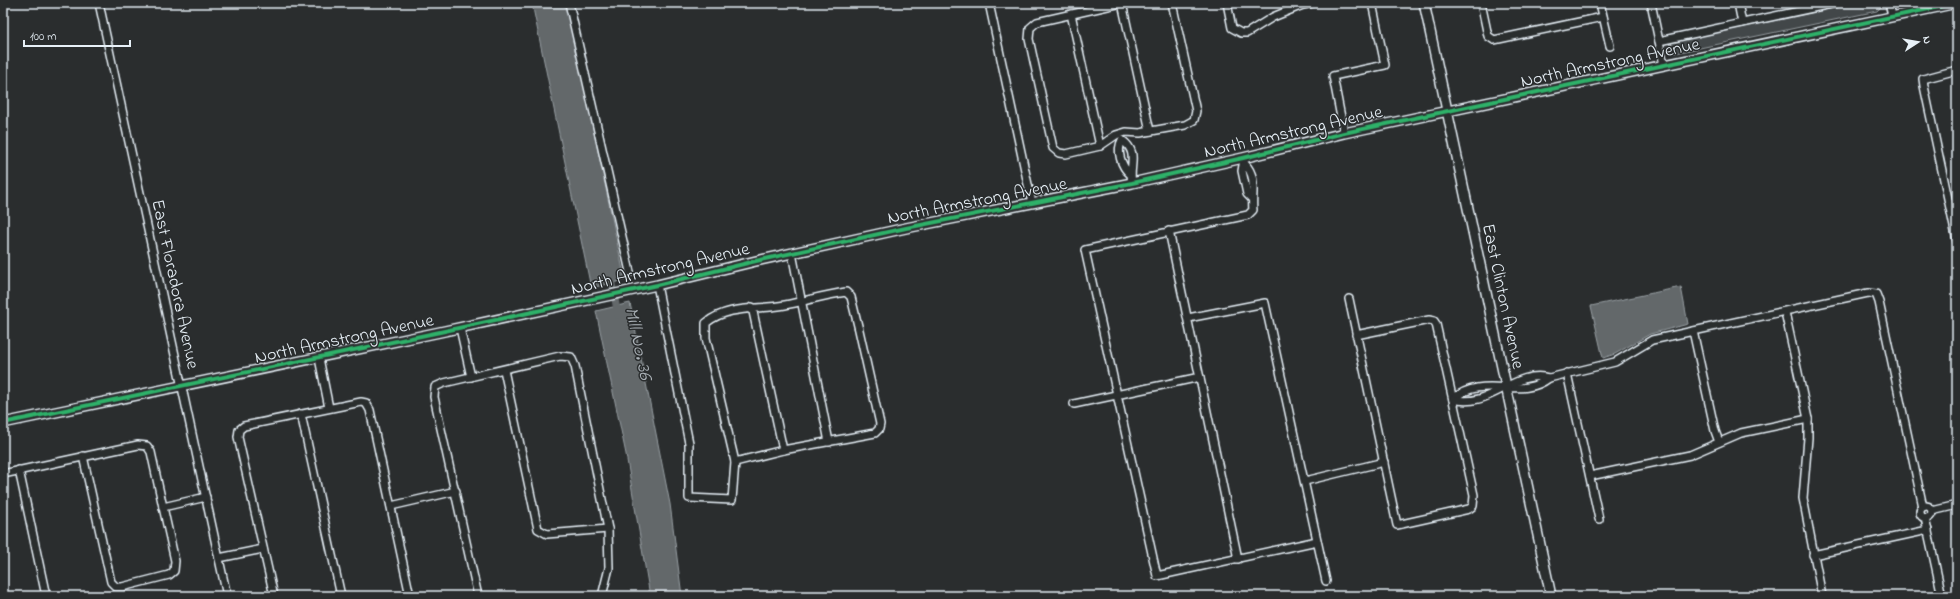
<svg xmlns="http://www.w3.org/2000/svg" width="1960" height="599" viewBox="0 0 1960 599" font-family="'Indie Flower',sans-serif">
	<rect width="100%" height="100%" fill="#2a2d2e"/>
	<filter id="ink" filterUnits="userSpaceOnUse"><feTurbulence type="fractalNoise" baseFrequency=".025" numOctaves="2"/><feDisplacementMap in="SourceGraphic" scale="8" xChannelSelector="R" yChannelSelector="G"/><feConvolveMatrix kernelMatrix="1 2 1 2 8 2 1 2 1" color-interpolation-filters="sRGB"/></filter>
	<g filter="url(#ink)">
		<polygon fill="#424648" stroke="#959ca0" points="1857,3 1881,3 1881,7 1877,11 1676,53 1670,52 1669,46 1673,42"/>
		<g fill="#63686b" stroke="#989fa3">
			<polygon points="532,3 567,3 625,280 591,288"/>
			<polygon points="1681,287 1688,324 1650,334 1615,354 1603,358 1591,306"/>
			<polygon points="630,303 670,504 682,596 650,596 626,454 596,311"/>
		</g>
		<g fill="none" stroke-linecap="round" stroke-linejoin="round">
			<polyline stroke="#63686b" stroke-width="7" points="610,274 618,315"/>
			<g stroke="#e8f1f8" stroke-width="10">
				<g id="minor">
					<polyline points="99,3 227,596"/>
					<polyline points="569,3 630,272"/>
					<polyline points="989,3 1032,203"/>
					<polyline points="1121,3 1037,22 1030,28 1029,39 1053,148 1059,153 1066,154 1100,146 1116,135 1126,132 1140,133 1185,125 1194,120 1196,111 1172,3"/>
					<polyline points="1122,3 1150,131"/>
					<polyline points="1227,3 1232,28 1241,33 1247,33 1273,17 1300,6 1299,3"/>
					<polyline points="1481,3 1488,36 1494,40 1603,17"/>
					<polyline points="1600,3 1610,46"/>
					<polyline points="1651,3 1664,65"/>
					<polyline points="1738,3 1742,23"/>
					<polyline points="1889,3 1892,16"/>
					<polyline points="1300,6 1313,3"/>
					<polyline points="1071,14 1100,146"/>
					<polyline points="1659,41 1836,3"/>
					<polyline points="1957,70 1923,79 1924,86 1957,241"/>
					<polyline points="1344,133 1333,76 1385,65 1372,3"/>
					<polyline points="1244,160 1242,171 1247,194 1252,199"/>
					<path d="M 1245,164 C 1258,177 1251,195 1253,210 L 1248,215 L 1085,250 L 1157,576 L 1317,541"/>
					<path d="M 1130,174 C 1121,166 1116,151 1122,140 C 1140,153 1128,166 1132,183"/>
					<polyline points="1169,231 1238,559"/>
					<polyline points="792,253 829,442"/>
					<polyline points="657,285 689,443 689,498 732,500 735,462"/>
					<path d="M 846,292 L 851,297 L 859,330 L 880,424 L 879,429 L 875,433 L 783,450 L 735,462 L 706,338 L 706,323 C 728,305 758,310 785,305 C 805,301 825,295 846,292 Z"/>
					<polyline points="1349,299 1397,525 1469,509 1473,506 1474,495 1436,324 1434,321 1429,320 1356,335"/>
					<polyline points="752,307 783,450"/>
					<polyline points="1785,312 1808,419 1808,438 1803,498 1822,596"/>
					<polyline points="1188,318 1265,303 1326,581"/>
					<polyline points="460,328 471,377"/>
					<polyline points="1693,331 1715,431 1719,442"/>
					<polyline points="319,358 329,408"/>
					<polyline points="504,370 538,529 547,534 608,529"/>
					<polyline points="1567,373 1599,519"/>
					<path d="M 1453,399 C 1483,373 1520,401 1549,378 L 1615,362 L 1652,340 L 1868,293 L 1876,294 L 1879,302 L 1923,507"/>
					<path d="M 1453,399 C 1490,410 1515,368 1549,378"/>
					<polyline points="1074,404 1200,377"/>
					<polyline points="301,414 341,596"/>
					<polyline points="83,456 111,582 116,587 122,587 169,575 174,571 175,561 163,507"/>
					<polyline points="19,470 46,596"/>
					<polyline points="3,474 138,445 147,446 151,452 163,507 206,497"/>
					<polyline points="1590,476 1690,455 1741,433 1808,419"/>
					<polyline points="1305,481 1384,462"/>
					<polyline points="391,506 456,491"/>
					<circle cx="1926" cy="512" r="6"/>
					<polyline points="1932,511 1957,505"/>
					<polyline points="1925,518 1942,596"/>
					<polyline points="1813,555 1928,530"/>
					<polyline points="219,558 263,549"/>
					<polyline points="274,596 238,437 239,430 244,426 361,402 366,403 370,410 410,596"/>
					<polyline points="478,596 434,397 435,387 444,383 560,356 571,357 575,366 608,529 609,568 602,596"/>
				</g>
			</g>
			<g stroke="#e8f1f8" stroke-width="12">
				<g id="tertiary">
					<polyline points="1424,3 1551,596"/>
					<polyline points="3,423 440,332 657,285 756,261 906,228 1132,183 1243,158 1344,133 1957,3"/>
				</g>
			</g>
			<use href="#minor" stroke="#2a2d2e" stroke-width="7"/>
			<use href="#tertiary" stroke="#2a2d2e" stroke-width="9"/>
			<g stroke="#2a2d2e" stroke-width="6">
				<polyline id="cycleway" points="3,423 440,332 657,285 756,261 906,228 1132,183 1243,158 1344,133 1957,3"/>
			</g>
			<use href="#cycleway" stroke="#2db169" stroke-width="4"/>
		</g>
	</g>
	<g text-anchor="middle" stroke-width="3" stroke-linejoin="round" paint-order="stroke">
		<g font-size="18" fill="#e8f1f8" stroke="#2a2d2e">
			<text transform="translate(1610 62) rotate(-12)" y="6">North Armstrong Avenue</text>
			<text transform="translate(1293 131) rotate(-13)" y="6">North Armstrong Avenue</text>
			<text transform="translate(977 200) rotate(-11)" y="6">North Armstrong Avenue</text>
			<text transform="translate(660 268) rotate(-13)" y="6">North Armstrong Avenue</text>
			<text transform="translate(176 284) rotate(78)" y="6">East Floradora Avenue</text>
			<text transform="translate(1504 296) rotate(78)" y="6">East Clinton Avenue</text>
			<text transform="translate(344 338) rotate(-12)" y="6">North Armstrong Avenue</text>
		</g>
		<g font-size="19" font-style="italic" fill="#acb3b9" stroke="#2a2d2e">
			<text transform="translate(640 343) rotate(78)" y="7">Mill No. 36</text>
		</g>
	</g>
	<rect width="1960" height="599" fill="none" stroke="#2a2d2e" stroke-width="16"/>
	<rect x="8" y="8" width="1944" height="583" fill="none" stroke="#e8f1f8" stroke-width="1.5" filter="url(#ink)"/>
	<g transform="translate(1918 42) rotate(78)" stroke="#2a2d2e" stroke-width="3" paint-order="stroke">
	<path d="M0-3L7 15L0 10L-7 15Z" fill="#e8f1f8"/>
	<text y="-6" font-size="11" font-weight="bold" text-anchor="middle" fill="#e8f1f8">N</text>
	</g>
	<path d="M24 40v6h106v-6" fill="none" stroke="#e8f1f8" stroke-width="2"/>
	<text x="30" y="40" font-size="12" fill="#e8f1f8" stroke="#2a2d2e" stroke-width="3" paint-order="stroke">100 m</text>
</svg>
